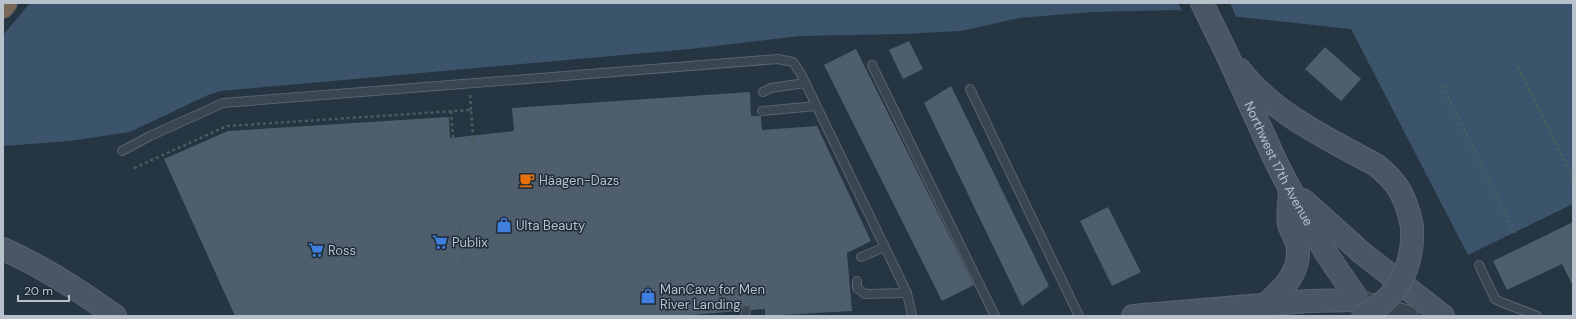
<svg xmlns="http://www.w3.org/2000/svg" width="1576" height="319" viewBox="0 0 1576 319" font-family="'DM Sans',sans-serif">
	<rect width="100%" height="100%" fill="#263542"/>
	<polygon fill="#3b546b" points="3,3 1573,3 1573,204 1468,255 1351,29 1176,10 1093,12 1019,18 961,31 902,34 800,36 690,49 221,91 208,95 130,132 70,141 3,146"/>
	<g fill="#263542">
		<polygon points="3,3 30,3 3,35"/>
		<polygon points="1178,3 1230,3 1237,19 1183,13"/>
	</g>
	<g fill="#4f5e6d">
		<polygon points="909,41 923,69 903,79 889,50"/>
		<polygon points="1325,47 1361,79 1341,101 1305,69"/>
		<polygon points="856,49 974,285 942,301 824,65"/>
		<polygon points="951,86 1049,286 1022,306 924,103"/>
		<polygon points="750,92 751,116 761,116 762,130 817,126 871,241 847,253 852,311 765,316 765,309 751,310 750,306 747,305 742,306 740,311 678,316 235,316 164,159 228,131 449,117 450,138 514,131 512,108"/>
		<polygon points="1108,207 1141,272 1112,286 1080,221"/>
		<polygon points="1573,222 1573,286 1562,264 1507,290 1493,261"/>
	</g>
	<g fill="none" stroke-linecap="round" stroke-linejoin="round">
		<g stroke="#58646f" stroke-width="10">
			<g id="service">
				<polyline points="872,65 995,316"/>
				<polyline points="970,89 1079,316"/>
				<polyline points="763,92 771,88 805,83"/>
				<polyline points="762,111 816,106"/>
				<polyline points="122,151 150,136 223,103 778,59 793,62 801,74 907,293 912,316"/>
				<polyline points="861,257 885,247"/>
				<polyline points="1479,265 1495,299 1501,302 1537,316"/>
				<polyline points="857,281 857,288 865,294 907,293"/>
				<polyline points="745,316 746,310"/>
			</g>
		</g>
		<g stroke="#58646f" stroke-width="22">
			<polyline id="tertiary" points="1364,302 1408,316"/>
		</g>
		<g stroke="#58646f" stroke-width="24">
			<g id="secondary">
				<path id="s1" d="M 1202,3 L 1226,52 L 1276,162 L 1290,189 L 1326,253 L 1369,316"/>
				<path d="M 1240,70 C 1274,114 1328,139 1376,165 C 1399,183 1406,198 1412,226"/>
				<polyline points="1303,200 1362,253 1443,316"/>
				<path d="M 3,249 C 44,267 79,290 115,316"/>
				<path d="M 1264,306 C 1282,290 1303,271 1297,244 C 1295,237 1291,231 1289,224 C 1287,216 1290,199 1290,190"/>
				<polyline points="1133,316 1309,301 1357,300"/>
			</g>
		</g>
		<g stroke="#45515c" stroke-width="24">
			<polyline id="motorway" points="3,7 6,3"/>
		</g>
		<g stroke="#465f5f" stroke-width="2.5" stroke-dasharray="3 3" stroke-linecap="butt">
			<polyline points="1518,67 1573,178"/>
			<polyline points="1442,85 1516,235"/>
			<polyline points="470,95 471,110"/>
			<polyline points="451,111 467,316"/>
			<polyline points="453,150 474,149"/>
			<polyline points="134,168 227,126 471,110 474,149 491,316"/>
		</g>
		<use href="#service" stroke="#3a4652" stroke-width="8"/>
		<use href="#tertiary" stroke="#3a4652" stroke-width="20"/>
		<use href="#secondary" stroke="#485665" stroke-width="22"/>
		<use href="#motorway" stroke="#786857" stroke-width="22"/>
		<g stroke="#58646f" stroke-width="24" stroke-linecap="butt">
			<path id="secondary-bridge" d="M 1362,316 C 1399,297 1414,267 1412,226"/>
		</g>
		<use href="#secondary-bridge" stroke="#485665" stroke-width="22"/>
	</g>
	<defs>
		<g id="cafe-bare" transform="scale(1.2)"><path d="M-5.5-4.5H6V0H3Q3 3.5 0 3.5H-2.5Q-5.5 3.5-5.5 0ZM3-3.2v2h1.7v-2ZM-6 4.5H4V6H-6Z" fill="#e8710a" stroke="#1f2b37" stroke-width="2.5" paint-order="stroke"/></g>
		<g id="shop-bare" transform="scale(1.2)"><path d="M-5-2.5h2.3a2.7 3.5 0 0 1 5.4 0H5L5.5 6h-11ZM-1.5-2.5h3a1.5 2.3 0 0 0-3 0Z" fill="#3f7fe0" stroke="#1f2b37" stroke-width="2.5" paint-order="stroke"/></g>
		<g id="supermarket-bare" transform="scale(1.2)"><path d="M-6-5.5h2.5l.6 2H6L4.5 2H-2.5L-4.4-4H-6ZM-1.5 3.2a1.3 1.3 0 1 0 .1 0ZM3 3.2a1.3 1.3 0 1 0 .1 0Z" fill="#3f7fe0" stroke="#1f2b37" stroke-width="2.5" paint-order="stroke"/></g>
	</defs>
	<g fill-rule="evenodd">
		<use href="#cafe-bare" x="527" y="180"/>
		<use href="#shop-bare" x="504" y="225"/>
		<use href="#supermarket-bare" x="440" y="242"/>
		<use href="#supermarket-bare" x="316" y="250"/>
		<use href="#shop-bare" x="648" y="296"/>
	</g>
	<g text-anchor="middle" stroke-width="3" stroke-linejoin="round" paint-order="stroke">
		<g font-size="13" fill="#b7c1cc" stroke="#1f2b37">
			<text dy="5" stroke="none"><textPath href="#s1" startOffset="178">Northwest 17th Avenue</textPath></text>
		</g>
		<g font-size="13" fill="#b7c1cc" stroke="#1f2b37" text-anchor="start">
			<text x="539" y="185">Häagen-Dazs</text>
			<text x="516" y="230">Ulta Beauty</text>
			<text x="452" y="247">Publix</text>
			<text x="328" y="255">Ross</text>
			<text x="660" y="294">ManCave for Men<tspan x="660" dy="15">River Landing</tspan></text>
		</g>
	</g>
	<rect width="1576" height="319" fill="none" stroke="#b7c1cc" stroke-width="8"/>
	<path d="M18 295v6h51v-6" fill="none" stroke="#b7c1cc" stroke-width="2"/>
	<text x="24" y="295" font-size="12" fill="#b7c1cc" stroke="#1f2b37" stroke-width="3" paint-order="stroke">20 m</text>
</svg>
